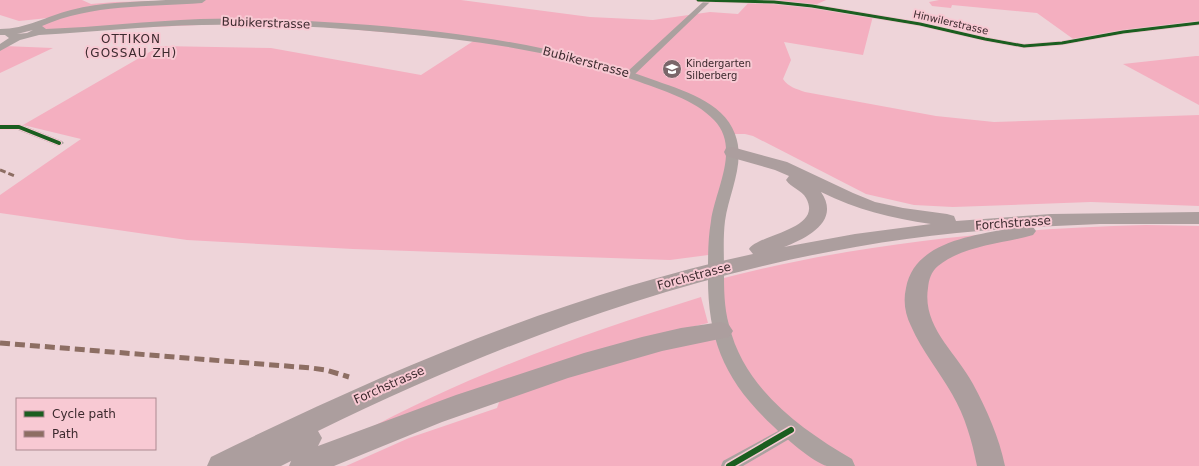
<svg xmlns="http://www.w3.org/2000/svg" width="1199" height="466" viewBox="0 0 1199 466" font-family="'DejaVu Sans',sans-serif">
	<rect width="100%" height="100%" fill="#eed4d9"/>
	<g fill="#f4afc0">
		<path d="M 0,0 L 82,0 L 91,4 L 115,2 L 202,0 L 461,0 L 590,17 L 653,20 L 710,12 L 738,14 L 751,0 L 826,0 L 813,6 L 873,16 L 863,55 L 784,42 L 791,60 L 783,79 C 788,87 797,89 805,92 L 936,116 L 994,122 L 1199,115 L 1199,206 L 1091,202 L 953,207 L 914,205 L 866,194 L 753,136 L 745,134 L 730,134 L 716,254 L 670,260 L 353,249 L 187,240 L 0,213 L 0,195 L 81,139 L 23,125 L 160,46 L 271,48 L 421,75 L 475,40 L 266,22 L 38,32 L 39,27 L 48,18 L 19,21 L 0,15 Z"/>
		<polygon points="939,0 1199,0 1199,23 1138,30 1076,41 1037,13 952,5 951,8 932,6 929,2"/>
		<polygon points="4,46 53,48 0,73 0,48"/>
		<polygon points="1199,56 1199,105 1123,64 1196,56"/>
		<path d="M 1146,225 L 1199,226 L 1199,466 L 346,466 L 409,438 L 497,408 L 504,388 L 721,331 L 716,280 C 857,243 1001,229 1146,225 Z"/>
		<path d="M 701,297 L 708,323 L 605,348 L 354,437 C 464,376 582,334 701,297 Z"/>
	</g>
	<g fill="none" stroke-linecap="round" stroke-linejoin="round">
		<g fill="#aaa19f" fill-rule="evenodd">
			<polygon points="695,0 774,0 812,4 920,22 985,37 1024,44 1062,41 1123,30 1199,21 1199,25 1123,34 1062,45 1024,48 985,41 920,26 812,8 774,4 710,2 633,76 627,76 627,72 703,2"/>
			<polygon points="0,124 22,125 62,141 64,143 59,146 56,145 18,130 0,130"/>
			<polygon points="791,424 796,425 799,430 796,435 743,466 721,466 723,461"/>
		</g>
		<path fill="#aba19f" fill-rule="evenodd" d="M 166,0 L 206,0 L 202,3 C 148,7 92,4 42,26 L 46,29 C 97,27 148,21 200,19 C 256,17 313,21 370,25 C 466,33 560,46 651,79 C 681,90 723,101 735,134 C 746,163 729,192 725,221 C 723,237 724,254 724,270 C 724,289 724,307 729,325 C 744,388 799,428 852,459 L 855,466 C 846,466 835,466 827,466 C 814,463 783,436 773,426 C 724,380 707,339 708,272 C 708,255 708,238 711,221 C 715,190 741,148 714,120 C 694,99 661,90 634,80 C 557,51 474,40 393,33 C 329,27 265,23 202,25 C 148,26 94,32 39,35 L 20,40 L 0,51 L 0,44 L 9,38 L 5,35 L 0,35 L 0,29 C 26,29 47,16 71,10 C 102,2 134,2 166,0 ZM 33,30 L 27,33 L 17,34 Z"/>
		<path fill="#ac9e9e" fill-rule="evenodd" d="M 732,147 L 787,162 L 853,193 L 875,202 L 903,208 L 947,214 L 954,216 L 956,221 L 1051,214 L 1199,212 L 1199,224 L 1100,224 L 1033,227 L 1036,231 L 1033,235 C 1002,244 964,245 938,266 C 931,272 929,279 928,288 C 922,327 956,352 973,384 C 987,410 999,437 1005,466 L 977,466 C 972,441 965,416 952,394 C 939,371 922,351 911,326 C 905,314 903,301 906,288 C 914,243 970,236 1007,229 C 765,244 535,325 318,431 L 322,438 L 318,446 L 456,395 L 584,353 L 642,337 L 681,328 L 721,322 L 729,325 L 733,331 L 729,337 L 662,351 L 568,378 L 442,422 L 334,466 L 289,466 L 291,461 L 281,466 L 207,466 L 211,457 C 384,372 563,295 753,254 L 749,249 C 758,234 824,230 806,198 C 802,190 791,188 786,180 L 789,176 L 775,170 L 726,156 L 724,152 L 726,148 ZM 821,192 C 857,210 891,218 931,224 L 855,234 L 784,247 C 807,238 841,221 821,192 Z"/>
		<polyline stroke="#8d6e63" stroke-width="3" stroke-dasharray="6 3" stroke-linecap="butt" points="0,170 15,176"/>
		<polyline stroke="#8d6e63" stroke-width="5" stroke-dasharray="10 5" stroke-linecap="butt" points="0,343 311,368 326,370 349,377"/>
		<g stroke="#f8c9d3" stroke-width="4.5">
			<polyline id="cycleway-far2" points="698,0 774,2 812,6 920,24 985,39 1024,46 1062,43 1123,32 1199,23"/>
		</g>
		<g stroke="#f8c9d3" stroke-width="6">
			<polyline id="cycleway-far1" points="0,127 19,127 59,143"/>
		</g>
		<g stroke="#f8c9d3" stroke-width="9">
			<polyline id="cycleway" points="729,466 791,430"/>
		</g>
		<use href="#cycleway-far2" stroke="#1b5e20" stroke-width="3"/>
		<use href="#cycleway-far1" stroke="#1b5e20" stroke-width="4"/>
		<use href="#cycleway" stroke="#1b5e20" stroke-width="6"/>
	</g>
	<defs>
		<g id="school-disc" transform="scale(1)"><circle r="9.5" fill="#7a666a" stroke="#f8c9d3"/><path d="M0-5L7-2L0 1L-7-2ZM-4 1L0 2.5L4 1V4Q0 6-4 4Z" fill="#fff"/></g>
	</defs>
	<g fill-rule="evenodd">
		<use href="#school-disc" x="672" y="69"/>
	</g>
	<g text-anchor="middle" stroke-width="4" stroke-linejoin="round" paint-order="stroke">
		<g font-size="10" fill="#3c2a2e" stroke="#f8c9d3">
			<text transform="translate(951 22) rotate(13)" y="4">Hinwilerstrasse</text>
		</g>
		<g font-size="10" fill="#3c2a2e" stroke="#f8c9d3" text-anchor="start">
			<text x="686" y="67">Kindergarten<tspan x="686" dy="12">Silberberg</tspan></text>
		</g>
		<g font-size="12" fill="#3c2a2e" stroke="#f8c9d3">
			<text transform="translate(266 23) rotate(2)" y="4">Bubikerstrasse</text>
			<text transform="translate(586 62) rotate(15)" y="4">Bubikerstrasse</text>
			<text transform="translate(1013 223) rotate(-4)" y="4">Forchstrasse</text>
			<text transform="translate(694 276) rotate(-15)" y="4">Forchstrasse</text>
			<text transform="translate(389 385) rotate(-24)" y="4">Forchstrasse</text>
		</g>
		<g font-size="12" letter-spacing="1" fill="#3c2a2e" stroke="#f8c9d3">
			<text x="131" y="43">OTTIKON<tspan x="131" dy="14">(GOSSAU ZH)</tspan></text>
		</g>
	</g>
	<rect x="16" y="398" width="140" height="52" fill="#f8c9d3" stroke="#ad8991"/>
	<rect x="24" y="411" width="20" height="6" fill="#1b5e20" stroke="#ad8991"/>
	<text x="52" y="418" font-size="12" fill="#3c2a2e">Cycle path</text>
	<rect x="24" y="431" width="20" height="6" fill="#8d6e63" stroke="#ad8991"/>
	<text x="52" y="438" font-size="12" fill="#3c2a2e">Path</text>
</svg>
